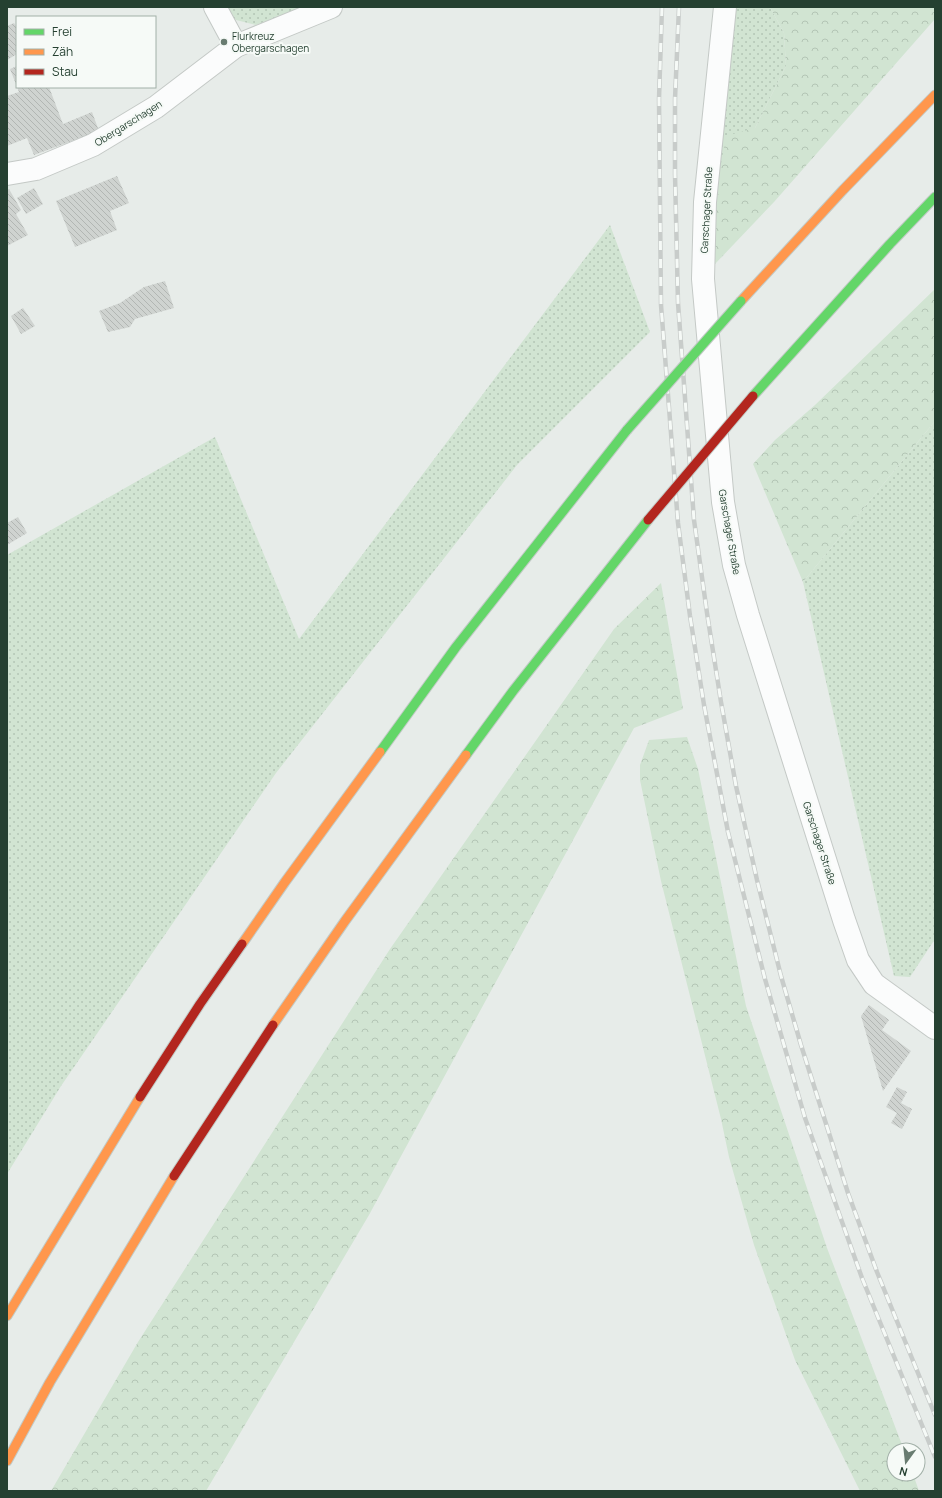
<svg xmlns="http://www.w3.org/2000/svg" width="942" height="1498" viewBox="0 0 942 1498" font-family="Manrope,sans-serif">
	<defs>
		<pattern id="grass-dots" width="8" height="8" patternUnits="userSpaceOnUse"><rect width="8" height="8" fill="#d1e4d2"/><path d="M2 2h.1M6 6h.1" fill="none" stroke="#b3c5b5" stroke-width="1.8" stroke-linecap="round"/></pattern>
		<pattern id="forest-crowns" width="20" height="18" patternUnits="userSpaceOnUse"><rect width="20" height="18" fill="#d1e4d2"/><path d="M2 6a3 3 0 1 1 6 0M12 15a3 3 0 1 1 6 0" fill="none" stroke="#b3c5b5"/></pattern>
		<pattern id="building-back-hatch" width="6" height="6" patternUnits="userSpaceOnUse"><rect width="6" height="6" fill="#cfd3d0"/><path d="M-1 5l2 2M0 0l6 6M5-1l2 2" fill="none" stroke="#b2b6b3"/></pattern>
	</defs>
	<rect width="100%" height="100%" fill="#e7ece9"/>
	<g fill="url(#grass-dots)">
		<polygon points="225,7 303,7 256,25 236,20 229,15"/>
		<polygon points="734,7 770,7 784,33 786,66 755,128 710,225"/>
		<polygon points="610,225 650,332 517,465 276,773 61,1086 7,1174 7,555 215,437 299,639"/>
		<polygon points="935,421 935,939 910,977 894,976 803,582"/>
	</g>
	<g fill="url(#forest-crowns)">
		<polygon points="770,7 935,7 935,19 774,202 715,264 709,255 710,225 726,136 755,128 786,66 784,33"/>
		<polygon points="935,289 935,421 803,582 753,464 775,440 815,405"/>
		<polygon points="661,583 683,709 634,728 369,1215 206,1491 51,1491 138,1342 390,949 614,629"/>
		<polygon points="687,737 698,769 746,1006 827,1248 904,1450 894,1450 894,1474 913,1474 919,1491 860,1491 795,1360 754,1245 729,1157 721,1119 661,881 640,780 640,765 649,740"/>
	</g>
	<g fill="url(#building-back-hatch)">
		<polygon points="14,23 17,28 17,54 7,60 7,26"/>
		<polygon points="17,66 17,87 49,87 63,124 92,112 99,131 34,155 27,138 7,146 7,96 19,92 10,69"/>
		<polygon points="117,176 129,203 110,211 117,230 75,247 56,201"/>
		<polygon points="34,188 43,204 26,214 17,198"/>
		<polygon points="9,189 21,210 16,214 28,235 7,246 7,190"/>
		<polygon points="165,281 174,308 135,319 130,327 108,332 99,311 120,303 144,287"/>
		<polygon points="23,308 35,326 21,334 11,316"/>
		<polygon points="18,517 27,533 7,545 7,523"/>
		<polygon points="869,1005 889,1020 882,1030 911,1051 883,1091 861,1016"/>
		<polygon points="897,1087 907,1092 901,1103 912,1109 902,1129 891,1123 897,1113 886,1107"/>
	</g>
	<g fill="none" stroke-linecap="round" stroke-linejoin="round">
		<g stroke="#c4c9c6" stroke-width="24">
			<g id="street">
				<polyline points="215,7 236,46"/>
				<polyline points="725,7 705,202 703,279 723,502 734,565 748,615 844,920 858,960 874,984 935,1028"/>
				<polyline points="7,174 36,169 93,145 156,107 236,46 331,7"/>
			</g>
		</g>
		<g stroke="#c2cac6" stroke-width="11">
			<g id="fast">
				<polyline points="753,396 890,244 935,197"/>
				<polyline points="380,752 456,647 627,430"/>
				<polyline points="466,755 513,691 648,520"/>
			</g>
		</g>
		<g stroke="#c2cac6" stroke-width="11">
			<g id="slow">
				<polyline points="741,301 843,190 935,95"/>
				<polyline points="242,944 285,882 380,752"/>
				<polyline points="273,1025 345,921 466,755"/>
				<polyline points="7,1316 140,1097"/>
				<polyline points="7,1461 50,1382 174,1176"/>
			</g>
		</g>
		<g stroke="#c2cac6" stroke-width="11">
			<g id="jam">
				<polyline points="140,1097 200,1004 242,944"/>
				<polyline points="174,1176 273,1025"/>
			</g>
		</g>
		<use href="#street" stroke="#fbfcfc" stroke-width="22"/>
		<use href="#fast" stroke="#63d668" stroke-width="9"/>
		<use href="#slow" stroke="#ff974d" stroke-width="9"/>
		<use href="#jam" stroke="#b3261e" stroke-width="9"/>
		<g stroke="#c8ccca" stroke-width="4.5">
			<g id="rail">
				<polyline points="662,7 659,99 661,305 678,523 690,616 704,705 728,832 741,884 765,979 805,1118 862,1278 935,1457"/>
				<polyline points="679,7 675,99 675,174 678,303 694,520 707,613 721,702 736,786 757,880 781,976 801,1045 848,1193 877,1272 935,1415"/>
			</g>
		</g>
		<use href="#rail" stroke="#f6faf7" stroke-width="3" stroke-dasharray="9" stroke-linecap="butt"/>
		<g stroke="#c2cac6" stroke-width="11" stroke-linecap="butt">
			<polyline id="fast-bridge" points="627,430 741,301"/>
		</g>
		<g stroke="#c2cac6" stroke-width="11" stroke-linecap="butt">
			<polyline id="jam-bridge" points="648,520 753,396"/>
		</g>
		<use href="#fast-bridge" stroke="#63d668" stroke-width="9"/>
		<use href="#jam-bridge" stroke="#b3261e" stroke-width="9"/>
	</g>
	<circle fill="#697c71" stroke="#f6faf7" stroke-width="1.5" cx="224" cy="42" r="4"/>
	<g text-anchor="middle" stroke-width="4" stroke-linejoin="round" paint-order="stroke">
		<g font-size="10" fill="#254031" stroke="#f6faf7" text-anchor="start">
			<text x="232" y="40">Flurkreuz<tspan x="232" dy="12">Obergarschagen</tspan></text>
		</g>
		<g font-size="10" fill="#254031" stroke="#f6faf7">
			<text transform="translate(128 123) rotate(-32)" y="4">Obergarschagen</text>
			<text transform="translate(706 210) rotate(-87)" y="4">Garschager Straße</text>
			<text transform="translate(730 532) rotate(80)" y="4">Garschager Straße</text>
			<text transform="translate(820 843) rotate(72)" y="4">Garschager Straße</text>
		</g>
	</g>
	<rect width="942" height="1498" fill="none" stroke="#254031" stroke-width="16"/>
	<rect x="16" y="16" width="140" height="72" fill="#f6faf7" stroke="#a2b0a8"/>
	<rect x="24" y="29" width="20" height="6" fill="#63d668" stroke="#a2b0a8"/>
	<text x="52" y="36" font-size="12" fill="#254031">Frei</text>
	<rect x="24" y="49" width="20" height="6" fill="#ff974d" stroke="#a2b0a8"/>
	<text x="52" y="56" font-size="12" fill="#254031">Zäh</text>
	<rect x="24" y="69" width="20" height="6" fill="#b3261e" stroke="#a2b0a8"/>
	<text x="52" y="76" font-size="12" fill="#254031">Stau</text>
	<g transform="translate(906 1462) rotate(195)"><circle r="19" fill="#f6faf7" stroke="#a2b0a8"/>
	<path d="M0-3L7 15L0 10L-7 15Z" fill="#697c71"/>
	<text y="-6" font-size="11" font-weight="bold" text-anchor="middle" fill="#254031">N</text>
	</g>
</svg>
